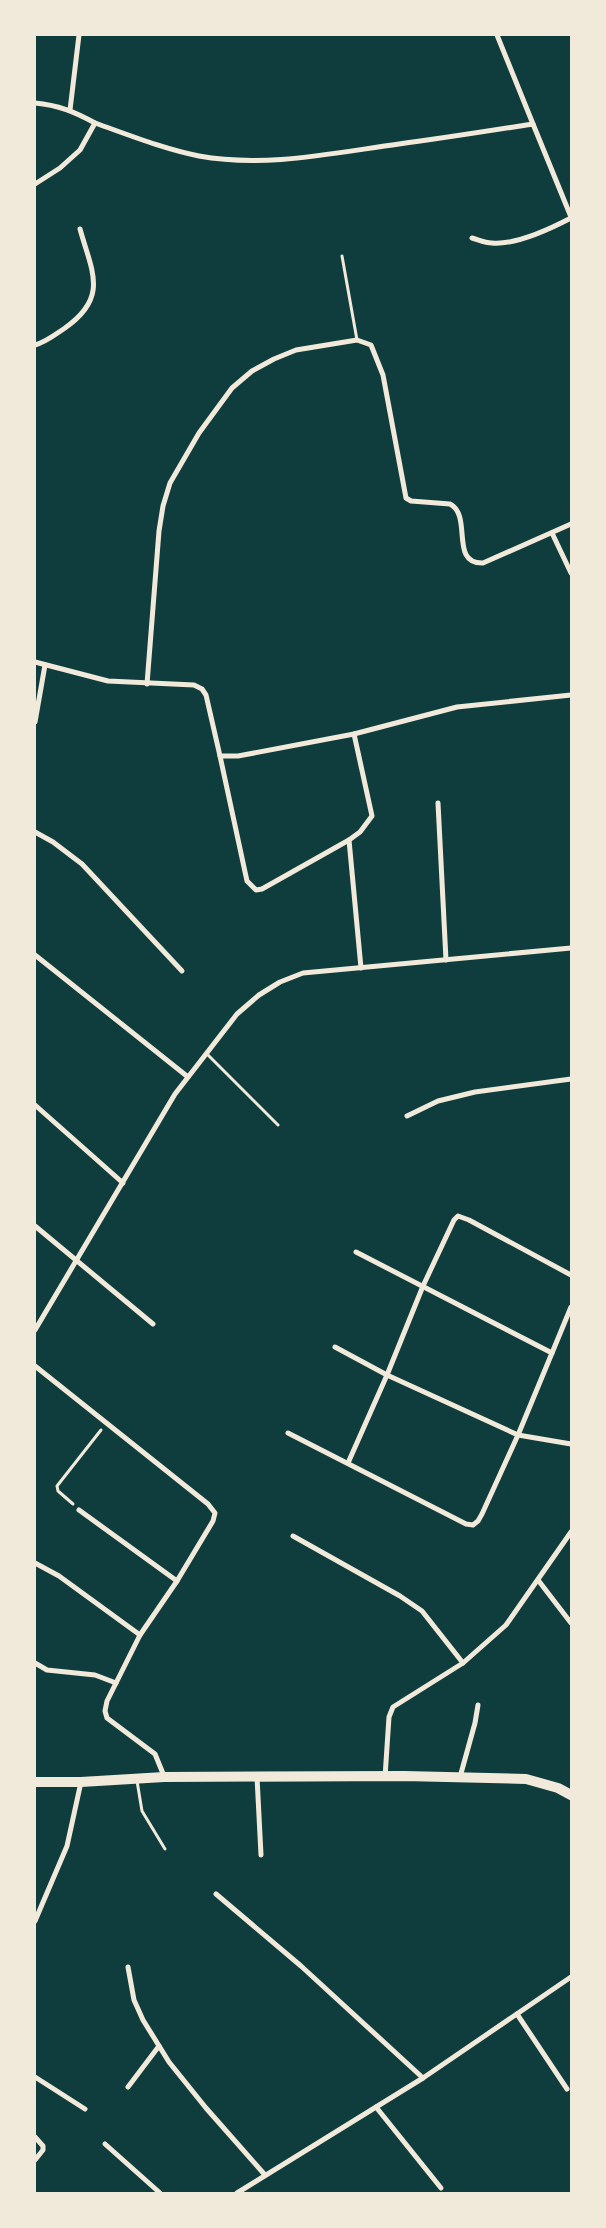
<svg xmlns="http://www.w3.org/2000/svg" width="606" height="2228" viewBox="0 0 606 2228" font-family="Merriweather,serif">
	<rect width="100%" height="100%" fill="#0f3d3e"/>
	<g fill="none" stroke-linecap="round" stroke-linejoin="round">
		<polyline stroke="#f1e9da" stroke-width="3" points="73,1504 58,1491 57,1486 101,1430"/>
		<g stroke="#f1e9da" stroke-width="3">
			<polyline points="342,256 357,340"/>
			<polyline points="207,1054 278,1125"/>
			<polyline points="137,1781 142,1811 165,1849"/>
		</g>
		<g stroke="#f1e9da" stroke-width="5">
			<polyline points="497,35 533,124"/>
			<path d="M 35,103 C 58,105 75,112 95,123"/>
			<polyline points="70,110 79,35"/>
			<path d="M 35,184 L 60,168 L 80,150 L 95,123 C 129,135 164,149 199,156 C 265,168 333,153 399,144 C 444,138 488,131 533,124 L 571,217"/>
			<path d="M 472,238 C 479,240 485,243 492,243 C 515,245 550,229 571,218"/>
			<path d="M 35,345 C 46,342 56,334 65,328 C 109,297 92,272 80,229"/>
			<polyline points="552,533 571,573"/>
			<polyline points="35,662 108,681 194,685 202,689 206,695 220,756 238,756 354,734 457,707 571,695"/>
			<path d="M 147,684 L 159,531 L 163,506 L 170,483 L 199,433 L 232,388 L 252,371 L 274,359 L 296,350 L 357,340 L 371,345 L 383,375 L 406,498 L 411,501 L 450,504 C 473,516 449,564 483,563 L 571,524"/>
			<polyline points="35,722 45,665"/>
			<polyline points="354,734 372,816 360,832 349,840 361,968"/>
			<polyline points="220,756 247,881 256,890 262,889 349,840"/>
			<polyline points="438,803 446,960"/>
			<polyline points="35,832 53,842 82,864 182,971"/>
			<polyline points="35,955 188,1077"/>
			<polyline points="35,1105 123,1183"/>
			<polyline points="407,1116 438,1101 475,1092 571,1079"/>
			<polyline points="35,1226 153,1324"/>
			<polyline points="35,1330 175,1094 237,1014 259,995 280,982 303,973 571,948"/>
			<polyline points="335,1347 387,1375 518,1435 571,1444"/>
			<polyline points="552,1353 571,1307"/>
			<polyline points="35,1366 208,1504 215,1513 213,1521 177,1581 140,1635 107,1701 105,1711 107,1718 155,1754 164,1776"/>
			<polyline points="288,1433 466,1524 473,1525 478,1521 482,1514 518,1435 552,1353 356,1252"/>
			<polyline points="348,1463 387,1375 423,1286 454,1220 458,1216 469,1220 571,1275"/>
			<polyline points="79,1510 177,1581"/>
			<polyline points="293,1536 400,1596 422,1611 463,1663"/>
			<polyline points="35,1563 59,1576 140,1635"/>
			<polyline points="538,1580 571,1623"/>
			<polyline points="35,1663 47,1670 95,1675 116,1683"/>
			<polyline points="257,1777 261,1855"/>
			<polyline points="385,1777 389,1717 393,1707 463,1663 506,1625 571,1532"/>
			<polyline points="460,1777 475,1723 478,1705"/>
			<polyline points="216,1894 301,1966 423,2078"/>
			<polyline points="35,1921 67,1846 81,1782"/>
			<polyline points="128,1967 134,2000 143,2020 169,2062 206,2108 265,2175"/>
			<polyline points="517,2014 567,2089"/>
			<polyline points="35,2077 85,2109"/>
			<polyline points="128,2087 159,2046"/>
			<polyline points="376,2107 441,2188"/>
			<polyline points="35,2137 43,2146 43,2150 35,2160"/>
			<polyline points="105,2144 160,2193"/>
			<polyline points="237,2193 423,2078 571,1977"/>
		</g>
		<polyline stroke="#f1e9da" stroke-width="10" points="35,1782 81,1782 164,1777 404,1776 526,1779 558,1788 571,1795"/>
	</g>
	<rect width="606" height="2228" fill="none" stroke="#f1e9da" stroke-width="72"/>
</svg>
